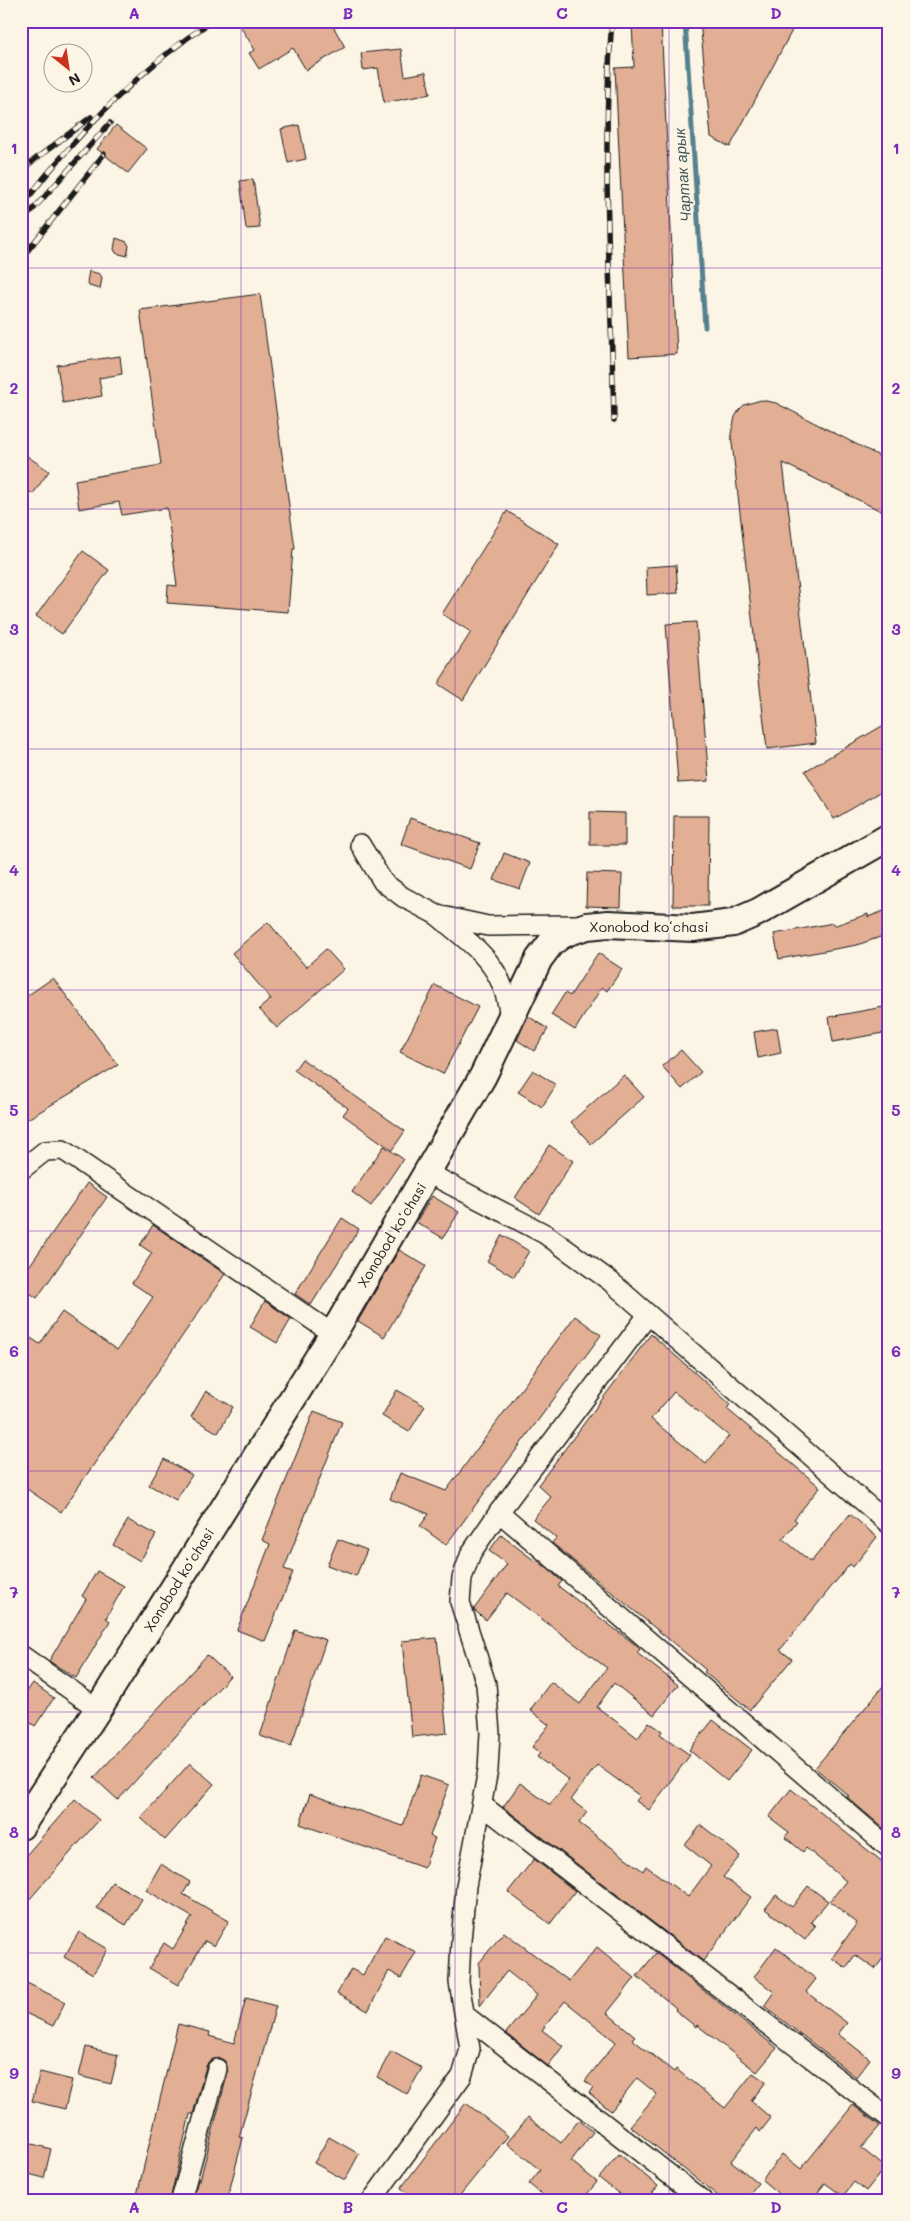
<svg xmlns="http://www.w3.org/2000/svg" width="910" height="2221" viewBox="0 0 910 2221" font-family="Mali,sans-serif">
	<rect width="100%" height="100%" fill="#fcf5e5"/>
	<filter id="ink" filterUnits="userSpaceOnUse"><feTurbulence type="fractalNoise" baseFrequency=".02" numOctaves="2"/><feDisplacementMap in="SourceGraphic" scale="10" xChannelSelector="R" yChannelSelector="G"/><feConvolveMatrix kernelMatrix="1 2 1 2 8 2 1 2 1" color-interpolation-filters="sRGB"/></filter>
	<g filter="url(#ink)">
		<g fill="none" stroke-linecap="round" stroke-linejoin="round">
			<polyline stroke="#54818e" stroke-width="5" points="685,21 705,327"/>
		</g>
		<g fill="#e2af95" stroke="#1c1c1c" fill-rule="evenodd">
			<polygon points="237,21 330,21 345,47 306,70 293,48 259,69 249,53 255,50"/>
			<polygon points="632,21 661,21 677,354 629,357 615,68 634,67"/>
			<polygon points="700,21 797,21 730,147 711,137"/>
			<polygon points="401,49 405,76 426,72 430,94 384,103 378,68 363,70 361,53"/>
			<polygon points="116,125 147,149 128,173 97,149"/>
			<polygon points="299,125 306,159 288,163 281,129"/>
			<polygon points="253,179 260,228 246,229 240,181"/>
			<polygon points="116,238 127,242 129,246 127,256 116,253 114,249"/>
			<polygon points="89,271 100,274 102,278 100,289 89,286 87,282"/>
			<polygon points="260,294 295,549 293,549 288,612 167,603 168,585 177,586 167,508 122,515 119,502 79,509 75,480 161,465 140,310"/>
			<polygon points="120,356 122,374 99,378 102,396 63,403 57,365"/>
			<polygon points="761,400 776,403 889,461 889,515 783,463 816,743 767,749 731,434 735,417 739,410 744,405"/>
			<polygon points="21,452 49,471 33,494 21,486"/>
			<polygon points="507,511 559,544 463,700 438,684 471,632 442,614"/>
			<polygon points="83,551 109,570 62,634 36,616"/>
			<polygon points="676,565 678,593 647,595 646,567"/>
			<polygon points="696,622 709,781 678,783 666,624"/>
			<polygon points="889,722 889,787 834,819 805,771"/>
			<polygon points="590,812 625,813 625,845 590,845"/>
			<polygon points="674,816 709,816 708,906 673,906"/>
			<polygon points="410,818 480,843 470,869 401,844"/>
			<polygon points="504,853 530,863 520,889 494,880"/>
			<polygon points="587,873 622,874 621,907 586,906"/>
			<polygon points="889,909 889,934 857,945 779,959 774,934 833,923 833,926 868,914 868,917"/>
			<polygon points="268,922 306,967 326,949 344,969 277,1028 259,1009 271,999 232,953"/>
			<polygon points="598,953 622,969 607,991 602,987 575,1030 551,1015 565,993 570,996"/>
			<polygon points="53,978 118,1065 21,1123 21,1000"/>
			<polygon points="435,985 478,1007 443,1074 400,1052"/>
			<polygon points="889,1006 889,1032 833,1042 829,1017"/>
			<polygon points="528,1016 548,1029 534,1051 517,1040"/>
			<polygon points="777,1028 781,1053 758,1058 754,1032"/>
			<polygon points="681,1050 701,1072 682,1089 662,1066"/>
			<polygon points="302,1059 405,1131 392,1150 343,1115 348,1108 294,1070"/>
			<polygon points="533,1070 556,1085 542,1107 518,1092"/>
			<polygon points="624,1075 644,1097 591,1144 571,1122"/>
			<polygon points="549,1145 573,1161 539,1214 515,1198"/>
			<polygon points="384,1146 403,1159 371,1206 352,1192"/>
			<polygon points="87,1183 107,1197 37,1298 21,1287 21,1278"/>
			<polygon points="432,1196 459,1212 443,1238 416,1222"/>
			<polygon points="342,1218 359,1229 311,1305 295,1294"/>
			<polygon points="153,1225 225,1274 61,1512 21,1485 21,1332 40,1344 62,1312 117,1350 153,1297 132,1283 152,1253 140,1245"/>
			<polygon points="502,1235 529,1251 514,1277 487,1261"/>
			<polygon points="399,1250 426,1266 384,1337 358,1321"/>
			<polygon points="265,1301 291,1319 277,1343 250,1327"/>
			<polygon points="575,1316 601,1335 446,1545 420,1526 429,1514 390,1499 400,1473 446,1491"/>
			<path d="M 651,1334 L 730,1404 L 727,1409 L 820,1487 L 794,1519 L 797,1521 L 783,1539 L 811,1562 L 850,1514 L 877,1537 L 853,1567 L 850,1564 L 780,1650 L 792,1659 L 750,1710 L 704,1672 L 706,1670 L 552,1543 L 556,1538 L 533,1519 L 551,1497 L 538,1485 ZM 674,1392 L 729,1436 L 706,1464 L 651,1419 Z"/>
			<polygon points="397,1390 425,1406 409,1432 382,1416"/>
			<polygon points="206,1391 233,1407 218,1433 191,1417"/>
			<polygon points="314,1411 342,1422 284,1569 293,1572 265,1641 237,1630 270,1544 262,1540"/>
			<polygon points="164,1459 192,1475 176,1500 149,1485"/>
			<polygon points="128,1520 156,1535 140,1561 113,1545"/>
			<polygon points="501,1535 535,1561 537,1560 562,1581 558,1586 632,1642 640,1649 637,1653 678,1685 654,1715 614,1683 597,1707 638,1738 649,1722 662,1731 660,1734 690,1755 649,1810 636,1801 640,1796 597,1765 571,1800 587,1812 579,1823 643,1871 646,1866 688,1897 711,1866 685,1845 701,1825 740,1856 723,1877 751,1897 703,1961 503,1807 520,1783 550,1805 569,1780 537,1757 540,1753 532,1747 549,1725 530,1710 551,1682 580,1704 607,1668 507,1593 486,1620 475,1611 474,1609 507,1564 489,1551"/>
			<polygon points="338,1539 367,1550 356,1576 327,1565"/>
			<polygon points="97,1571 124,1586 106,1618 110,1621 76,1678 49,1661 86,1599 82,1596"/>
			<polygon points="295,1630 326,1640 291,1746 260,1736"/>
			<polygon points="437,1638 447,1733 412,1737 402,1641"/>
			<polygon points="207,1655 230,1676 118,1800 94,1778"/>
			<polygon points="889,1679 889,1833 847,1797 849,1796 815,1768"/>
			<polygon points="33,1683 54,1698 35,1726 21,1716 21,1700"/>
			<polygon points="713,1720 752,1750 727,1781 689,1750"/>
			<polygon points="190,1763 214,1784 165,1840 141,1818"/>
			<polygon points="421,1775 449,1785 430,1836 435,1838 424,1868 300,1824 310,1794 403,1826"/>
			<polygon points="791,1789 889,1867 889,1950 875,1969 855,1955 846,1968 832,1958 857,1923 830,1901 846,1881 806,1848 803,1852 785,1837 789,1832 769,1817"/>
			<polygon points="75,1799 99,1820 21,1909 21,1861"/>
			<polygon points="534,1859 575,1891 550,1924 508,1892"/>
			<polygon points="161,1864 190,1882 183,1894 229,1921 214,1946 205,1941 178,1985 149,1968 164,1943 173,1949 192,1917 146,1890"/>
			<polygon points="112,1882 142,1899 126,1925 97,1908"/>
			<polygon points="808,1886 828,1901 811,1922 815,1926 805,1940 765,1909 776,1895 792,1907"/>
			<polygon points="79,1932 108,1949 93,1974 64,1957"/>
			<polygon points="504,1932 569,1981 597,1947 635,1978 607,2013 635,2036 632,2039 674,2072 676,2069 725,2108 753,2073 766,2082 751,2101 771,2118 760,2132 757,2128 731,2161 758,2183 745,2200 723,2200 630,2126 657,2094 637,2078 611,2111 589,2093 593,2087 585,2081 616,2042 565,2001 542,2030 563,2046 548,2066 506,2033 537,1995 507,1971 480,2006 479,1963"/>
			<polygon points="385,1936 416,1952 401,1978 389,1971 368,2011 337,1994 351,1969 363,1975"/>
			<polygon points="776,1947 816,1979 806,1992 847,2023 838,2034 870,2059 856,2077 764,2006 774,1992 754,1977"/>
			<polygon points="656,1953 777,2048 757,2072 697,2025 696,2027 675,2010 676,2008 637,1976"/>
			<polygon points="21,1980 65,2002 53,2026 21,2011"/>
			<polygon points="246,1998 276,2006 239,2137 243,2138 227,2200 193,2200 198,2179 200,2180 228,2072 225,2061 220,2058 209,2061 206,2066 193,2114 190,2114 170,2200 156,2200 137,2195 178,2024 210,2032 209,2036 234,2043"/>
			<polygon points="86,2047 118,2055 111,2084 79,2076"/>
			<polygon points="391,2051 422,2068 407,2094 377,2077"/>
			<polygon points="40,2072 72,2080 65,2109 32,2101"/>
			<polygon points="466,2103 508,2136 456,2200 416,2200 401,2188"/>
			<polygon points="853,2105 880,2126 861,2148 885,2167 866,2191 854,2182 843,2196 825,2183 812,2200 786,2200 762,2180 782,2154 801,2169"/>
			<polygon points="528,2117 561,2143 579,2120 593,2132 571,2161 597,2182 582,2200 549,2200 529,2184 540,2170 507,2143"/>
			<polygon points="329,2137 359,2154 345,2180 314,2163"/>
			<polygon points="21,2141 51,2149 44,2178 21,2172"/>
			<polygon points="619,2154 658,2186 647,2200 627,2200 599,2178"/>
		</g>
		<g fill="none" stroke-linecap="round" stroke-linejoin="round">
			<g stroke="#1c1c1c" stroke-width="22">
				<g id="street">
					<polyline points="360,844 383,882 403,897 437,915"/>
					<path d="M 510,1020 C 505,964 476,949 437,915 L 488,926 L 576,925"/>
					<polyline points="21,1170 45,1151 63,1150 333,1334"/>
					<polyline points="428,1173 545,1234 610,1281 889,1524"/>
					<polyline points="499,1512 889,1848"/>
					<polyline points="21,1655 98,1709"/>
					<polyline points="482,1805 889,2118"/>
					<polyline points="466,2016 702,2200"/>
					<polyline points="181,2200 217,2069"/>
					<polyline points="372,2200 462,2076 470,2049 459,1982 461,1941 466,1886 488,1770 490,1733 486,1684 460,1602 462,1578 471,1553 499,1512 648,1315"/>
				</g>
			</g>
			<g stroke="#1c1c1c" stroke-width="30">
				<polyline id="secondary" points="21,1826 98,1709 333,1334 483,1076 539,959 551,943 559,937 568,932 587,926 608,924 693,928 733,923 758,912 889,837"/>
			</g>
			<use href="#street" stroke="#fcf5e5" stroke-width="19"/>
			<use href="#secondary" stroke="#fcf5e5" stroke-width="26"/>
			<g stroke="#1c1c1c" stroke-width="5.5">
				<g id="rail">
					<path d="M 612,21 C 601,152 611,288 614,420"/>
					<polyline points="21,170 91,117"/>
					<path d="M 21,207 C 75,136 137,70 212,21"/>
					<polyline points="21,223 110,123"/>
					<polyline points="21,259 104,154"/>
				</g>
			</g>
			<use href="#rail" stroke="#fcf5e5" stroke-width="4" stroke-dasharray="11" stroke-linecap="butt"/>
		</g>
	</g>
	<path fill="none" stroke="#7b2cbf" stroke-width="1" stroke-opacity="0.55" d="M 241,21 L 241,2200M 455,21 L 455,2200M 669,21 L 669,2200M 21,268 L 889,268M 21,509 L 889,509M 21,749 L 889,749M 21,990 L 889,990M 21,1231 L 889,1231M 21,1471 L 889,1471M 21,1712 L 889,1712M 21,1953 L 889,1953"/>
	<g text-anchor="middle" stroke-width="4" stroke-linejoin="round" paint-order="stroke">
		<g font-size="14" fill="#1c1c1c" stroke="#fcf5e5">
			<text x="649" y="932">Xonobod koʻchasi</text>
			<text transform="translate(392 1235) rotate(-59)" y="5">Xonobod koʻchasi</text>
			<text transform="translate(179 1580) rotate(-58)" y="5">Xonobod koʻchasi</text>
		</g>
		<g font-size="15" font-style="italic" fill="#3d575e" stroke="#fcf5e5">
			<text transform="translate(683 175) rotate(-94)" y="5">Чартак арык</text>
		</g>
	</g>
	<rect width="910" height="2221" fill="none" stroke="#fcf5e5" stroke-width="55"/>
	<g transform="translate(68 68) rotate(150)"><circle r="24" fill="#fcf5e5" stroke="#a29e95"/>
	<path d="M0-4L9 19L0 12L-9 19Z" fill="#c8321e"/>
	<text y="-8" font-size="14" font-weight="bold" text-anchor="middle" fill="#1c1c1c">N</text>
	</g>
	<rect x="28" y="28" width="854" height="2166" fill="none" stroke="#7b2cbf" stroke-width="2"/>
	<g font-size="16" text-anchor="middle" font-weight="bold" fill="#7b2cbf">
		<text x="134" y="19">A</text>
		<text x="348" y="19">B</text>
		<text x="562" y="19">C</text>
		<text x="776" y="19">D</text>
		<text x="14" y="154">1</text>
		<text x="896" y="154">1</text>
		<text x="14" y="394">2</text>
		<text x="896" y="394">2</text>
		<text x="14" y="635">3</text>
		<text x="896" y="635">3</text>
		<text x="14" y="876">4</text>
		<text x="896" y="876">4</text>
		<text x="14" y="1116">5</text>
		<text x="896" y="1116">5</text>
		<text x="14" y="1357">6</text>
		<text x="896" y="1357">6</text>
		<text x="14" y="1598">7</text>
		<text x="896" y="1598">7</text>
		<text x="14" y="1838">8</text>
		<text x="896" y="1838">8</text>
		<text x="14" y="2079">9</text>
		<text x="896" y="2079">9</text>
		<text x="134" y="2213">A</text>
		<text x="348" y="2213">B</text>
		<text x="562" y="2213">C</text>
		<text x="776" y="2213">D</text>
	</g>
</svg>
